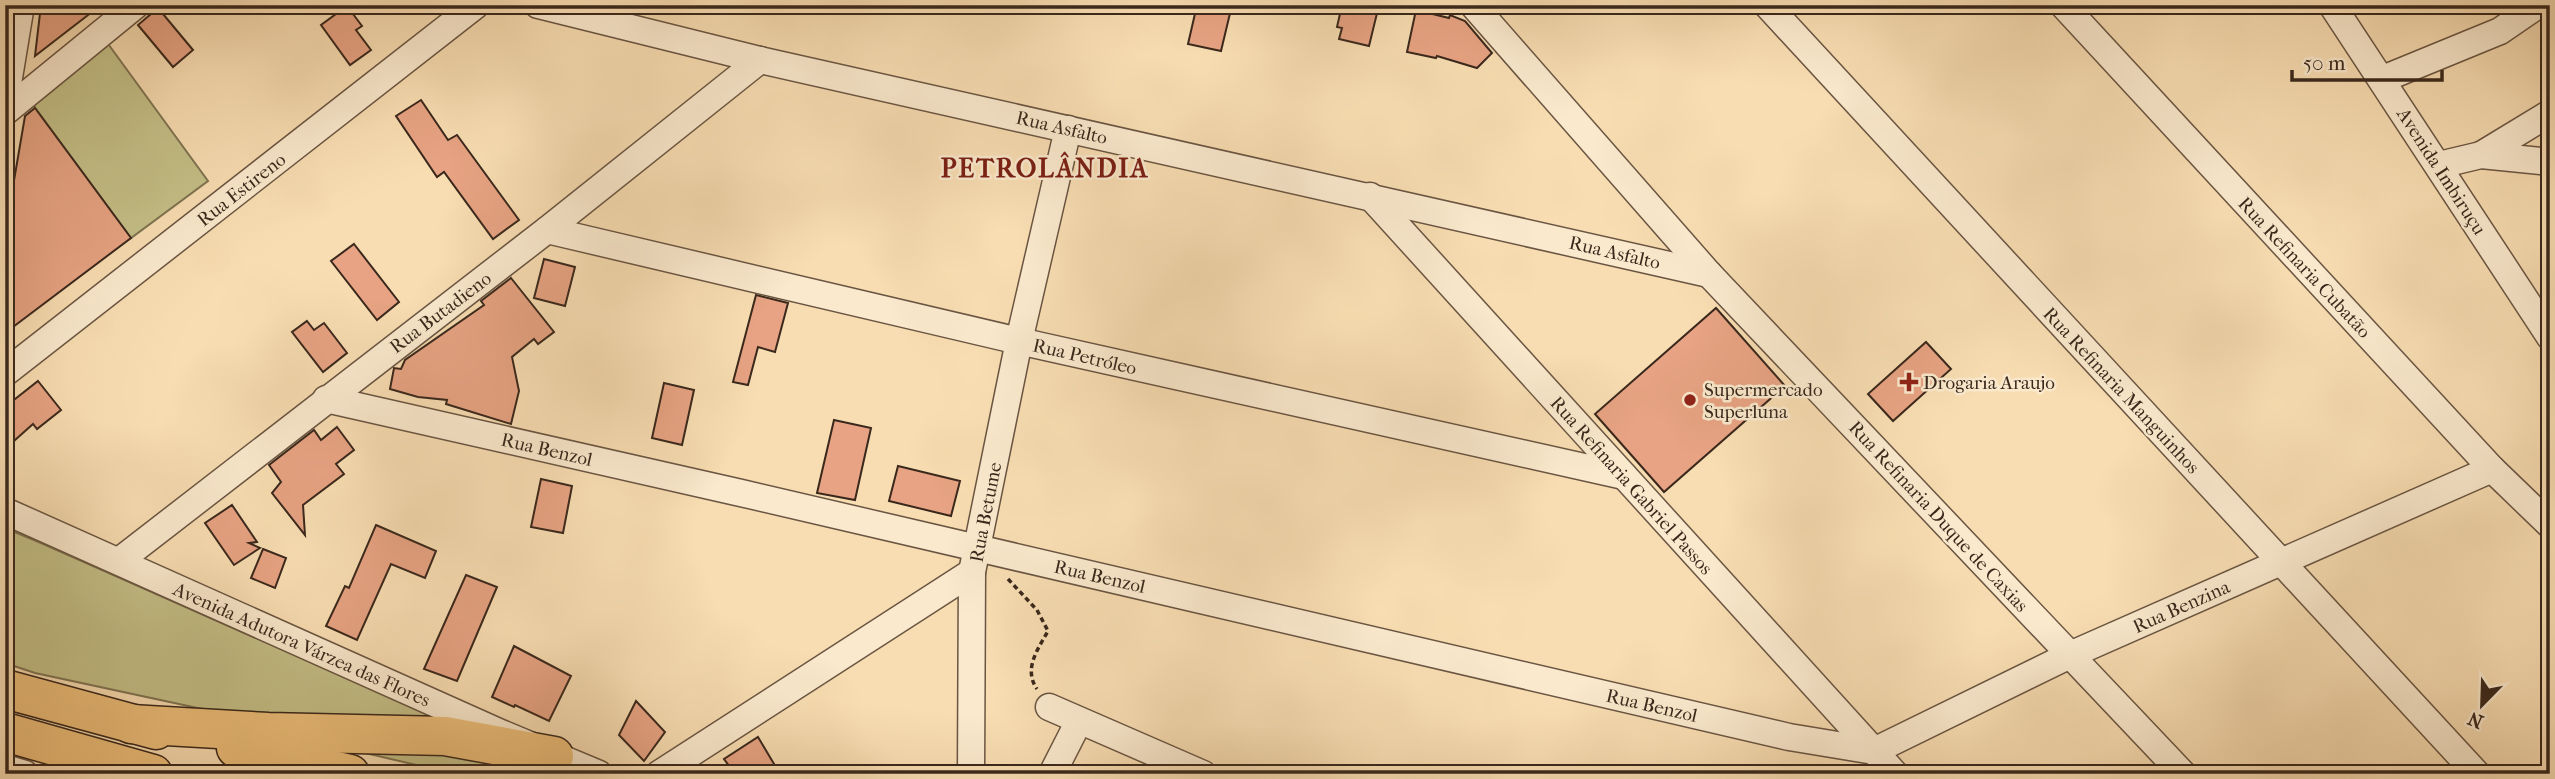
<svg xmlns="http://www.w3.org/2000/svg" width="2555" height="779" font-family="'IM FELL French Canon',serif">
  <style>
    .green { fill: #c4bf87; stroke: #7f7452; stroke-width: 2 }
    .building { fill: #e7a383; stroke: #3a281c; stroke-width: 2 }
    .lines { fill: none; stroke-linecap: round; stroke-linejoin: round }
    .minor-casing { stroke: #6a5542; stroke-width: 29 }
    .highway-casing { stroke: #3a281c; stroke-width: 41 }
    .path { stroke: #3a281c; stroke-width: 3.5; stroke-dasharray: 5 3.5; stroke-linecap: butt }
    .minor { stroke: #fae9cd; stroke-width: 26 }
    .highway { stroke: #ecbe79; stroke-width: 38 }
    .poi-dot { fill: #8f2418; stroke: #fae9cd; stroke-width: 2.5 }
    .labels { text-anchor: middle; stroke-width: 5; stroke-linejoin: round; paint-order: stroke }
    .street-label { font-size: 19px; fill: #3a281c; stroke: #fae9cd }
    .poi-label { font-size: 19px; fill: #3a281c; stroke: #fae9cd; text-anchor: start }
    .district-label { font-size: 26px; font-weight: bold; letter-spacing: 2px; fill: #7a1f14; stroke: #fae9cd }
  </style>
  <rect width="100%" height="100%" fill="#f8ddb2"/>
  <filter id="stains"><feTurbulence type="fractalNoise" baseFrequency=".00286" numOctaves="4"/><feColorMatrix values="0 0 0 0 .2 0 0 0 0 .09 0 0 0 0 .02 0 0 0 .5 -.17"/></filter>
  <radialGradient id="worn" r=".72"><stop offset=".6" stop-color="#630" stop-opacity="0"/><stop offset="1" stop-color="#630" stop-opacity=".3"/></radialGradient>
  <!-- green -->
  <g class="green">
    <path d="M106,41L208,181L131,238L28,98Z"/>
    <path d="M5,528L41,543L455,726L230,715L35,673L5,663Z"/>
    <path d="M318,742L495,754L562,774H455Z"/>
  </g>
  <!-- building -->
  <g class="building">
    <path d="M41,5H101L35,56Z"/>
    <path d="M1197,5H1232L1221,51L1188,44Z"/>
    <path d="M1342,5H1379L1369,46L1339,39L1342,28L1337,27Z"/>
    <path d="M347,6L362,26L356,30L371,50L350,65L321,25Z"/>
    <path d="M158,8L193,50L173,67L138,25Z"/>
    <path d="M1416,10L1449,18L1450,15L1465,21L1492,53L1477,68L1437,56L1436,58L1407,52Z"/>
    <path d="M421,100L448,140L457,135L519,220L493,239L444,172L437,177L396,116Z"/>
    <path d="M35,108L131,238L5,333V233L25,116Z"/>
    <path d="M354,244L399,302L377,320L331,261Z"/>
    <path d="M544,259L575,267L565,306L534,298Z"/>
    <path d="M511,278L554,332L538,344L534,339L512,357L519,391L511,424L446,404L447,400L418,397L390,389L394,368L401,369L405,360L484,305L481,301Z"/>
    <path d="M756,295L788,303L775,352L758,347L748,385L733,382Z"/>
    <path d="M1716,308L1785,386L1664,492L1595,414Z"/>
    <path d="M307,321L314,330L324,323L347,353L323,372L292,332Z"/>
    <path d="M1926,342L1951,369L1893,421L1868,394Z"/>
    <path d="M38,381L61,410L37,429L33,424L5,449V407Z"/>
    <path d="M664,383L694,390L682,445L652,438Z"/>
    <path d="M834,420L871,428L855,500L817,493Z"/>
    <path d="M337,427L354,450L336,464L344,474L303,505L305,535L272,493L281,482L269,465L314,430L321,440Z"/>
    <path d="M898,466L960,481L951,516L889,501Z"/>
    <path d="M541,479L572,486L563,533L531,527Z"/>
    <path d="M232,505L257,542L249,543L260,548L234,565L205,523Z"/>
    <path d="M376,525L436,551L425,578L391,564L357,640L326,626L345,586L349,588Z"/>
    <path d="M263,549L286,558L275,588L251,578Z"/>
    <path d="M466,575L497,587L457,681L424,669Z"/>
    <path d="M514,646L571,676L549,721L515,705L514,707L492,697Z"/>
    <path d="M636,701L665,732L644,761L619,735Z"/>
    <path d="M758,737L780,774H735L724,759Z"/>
  </g>
  <g class="lines">
    <!-- minor casing -->
    <g class="minor-casing">
      <g id="minor">
        <path d="M538,5L760,60L1709,274"/>
        <path d="M1473,5L1709,274L2183,774"/>
        <path d="M1767,5L2477,774"/>
        <path d="M2063,5L2492,469L2550,525"/>
        <path d="M2332,5L2550,337"/>
        <path d="M2383,79L2500,31L2538,5"/>
        <path d="M5,102L21,5"/>
        <path d="M5,112L136,5"/>
        <path d="M2481,155L2550,113"/>
        <path d="M2439,165L2481,155L2550,162"/>
        <path d="M1370,196L1895,774"/>
        <path d="M547,230L1019,341L1624,476"/>
        <path d="M5,373L476,5"/>
        <path d="M326,399L741,493L1789,737L1874,751"/>
        <path d="M5,511L501,733L599,774"/>
        <path d="M119,561L547,230L760,60"/>
        <path d="M1049,707L1203,774"/>
        <path d="M1874,751L2070,655L2492,469"/>
        <path d="M5,768L25,774"/>
        <path d="M659,774L972,572"/>
        <path d="M971,774L972,572L1019,341L1068,129"/>
        <path d="M1052,774L1079,721"/>
      </g>
    </g>
    <!-- highway casing -->
    <g class="highway-casing">
      <g id="highway">
        <path d="M5,689L156,730"/>
        <path d="M131,724L268,732L445,736L554,756"/>
        <path d="M5,732L153,774"/>
        <path d="M236,748L350,774"/>
      </g>
    </g>
    <!-- path -->
    <path class="path" d="M1008,579L1037,610L1048,631C1038,649 1023,669 1037,689"/>
    <!-- minor -->
    <use href="#minor" class="minor"/>
    <!-- highway -->
    <use href="#highway" class="highway"/>
  </g>
  <!-- markers -->
  <g class="poi-dot">
    <path d="M1905.5 371.5h7v7h7v7h-7v7h-7v-7h-7v-7h7z"/>
    <circle cx="1690" cy="400" r="7"/>
  </g>
  <g class="labels">
    <!-- street labels -->
    <g class="street-label">
      <text transform="translate(1062 127) rotate(13)" y="7">Rua Asfalto</text>
      <text transform="translate(2442 171) rotate(57)" y="7">Avenida Imbiruçu</text>
      <text transform="translate(241 189) rotate(-38)" y="7">Rua Estireno</text>
      <text transform="translate(1615 252) rotate(13)" y="7">Rua Asfalto</text>
      <text transform="translate(2305 267) rotate(47)" y="7">Rua Refinaria Cubatão</text>
      <text transform="translate(440 312) rotate(-37)" y="7">Rua Butadieno</text>
      <text transform="translate(1085 356) rotate(13)" y="7">Rua Petróleo</text>
      <text transform="translate(2122 390) rotate(47)" y="7">Rua Refinaria Manguinhos</text>
      <text transform="translate(547 449) rotate(13)" y="7">Rua Benzol</text>
      <text transform="translate(1632 485) rotate(48)" y="7">Rua Refinaria Gabriel Passos</text>
      <text transform="translate(985 512) rotate(-79)" y="7">Rua Betume</text>
      <text transform="translate(1939 516) rotate(47)" y="7">Rua Refinaria Duque de Caxias</text>
      <text transform="translate(1100 576) rotate(13)" y="7">Rua Benzol</text>
      <text transform="translate(2181 606) rotate(-24)" y="7">Rua Benzina</text>
      <text transform="translate(302 644) rotate(24)" y="7">Avenida Adutora Várzea das Flores</text>
      <text transform="translate(1652 705) rotate(13)" y="7">Rua Benzol</text>
    </g>
    <!-- poi labels -->
    <g class="poi-label">
      <text x="1923" y="389">Drogaria Araujo</text>
      <text x="1704" y="396">Supermercado<tspan x="1704" dy="22">Superluna</tspan></text>
    </g>
    <!-- district labels -->
    <g class="district-label">
      <text x="1045" y="177">PETROLÂNDIA</text>
    </g>
  </g>
  <!-- margin -->
  <rect width="2555" height="779" fill="none" stroke="#f8ddb2" stroke-width="28"/>
  <rect x="7" y="7" width="2541" height="765" fill="none" stroke="#3a281c" stroke-width="3.5"/>
  <rect x="14" y="14" width="2527" height="751" fill="none" stroke="#3a281c" stroke-width="2"/>
  <!-- north arrow -->
  <g transform="translate(2482 705) rotate(203)" stroke="#fae9cd" stroke-width="5" paint-order="stroke">
  <path d="M0-5L12 26L0 18L-12 26Z" fill="#3a281c"/>
  <text y="-10" font-size="19" font-weight="bold" text-anchor="middle" fill="#3a281c">N</text>
  </g>
  <!-- scale -->
  <path d="M2292 70v10h150v-10" fill="none" stroke="#3a281c" stroke-width="3.5"/>
  <text x="2303" y="70" font-size="21" fill="#3a281c" stroke="#fae9cd" stroke-width="5" paint-order="stroke">50 m</text>
  <rect width="100%" height="100%" filter="url(#stains)"/>
  <rect width="100%" height="100%" fill="url(#worn)"/>
</svg>
